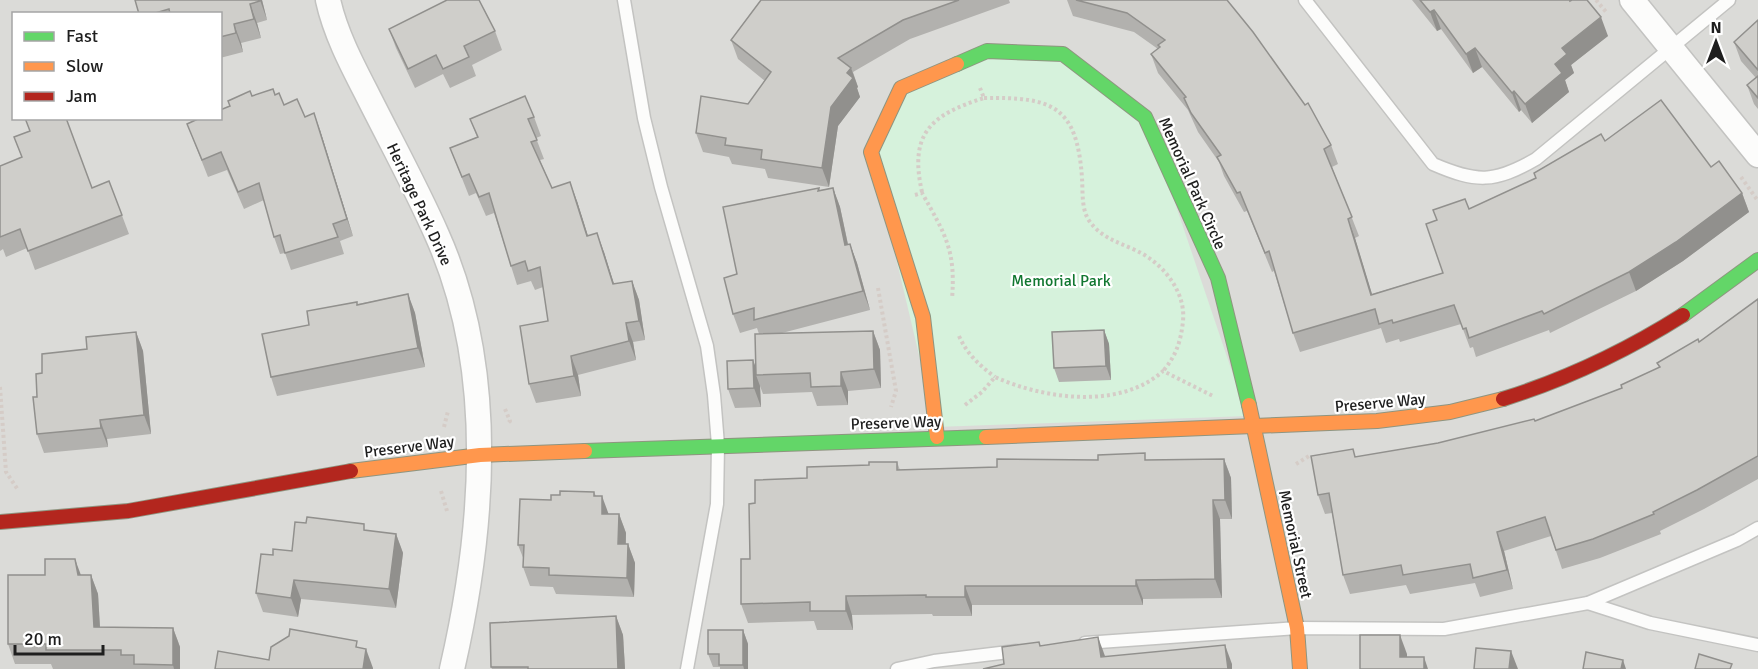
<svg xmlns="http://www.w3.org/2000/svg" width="1758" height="669" font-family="Signika,sans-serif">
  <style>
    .residential { fill: #dbdbd8; fill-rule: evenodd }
    .park { fill: #d6f2dc }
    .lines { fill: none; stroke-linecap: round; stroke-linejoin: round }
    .lane-casing { stroke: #c3c3c1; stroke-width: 15 }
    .street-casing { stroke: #c3c3c1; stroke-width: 27 }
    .fast-casing { stroke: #8f9580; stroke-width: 16 }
    .slow-casing { stroke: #8f9580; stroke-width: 16 }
    .jam-casing { stroke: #8f9580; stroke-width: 16 }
    .path { stroke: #d5ccc7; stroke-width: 4; stroke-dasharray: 3 3; stroke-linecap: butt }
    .lane { stroke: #fcfcfb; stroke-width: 12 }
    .street { stroke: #fcfcfb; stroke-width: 24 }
    .fast { stroke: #63d668; stroke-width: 14 }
    .slow { stroke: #ff974d; stroke-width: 14 }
    .jam { stroke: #b3261e; stroke-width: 14 }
    .wall { fill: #b2b1ae }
    .shaded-wall { fill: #91908d }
    .building { fill: #cfceca; stroke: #91908d; stroke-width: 1.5 }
    .labels { text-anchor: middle; stroke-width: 4.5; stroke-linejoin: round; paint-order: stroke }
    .street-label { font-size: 16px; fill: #1e1e1e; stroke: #fff }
    .park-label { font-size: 16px; fill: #117730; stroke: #fff }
  </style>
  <rect width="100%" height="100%" fill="#ecece7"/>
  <!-- residential -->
  <path class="residential" d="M0,0H1758V669H0ZM14,14H220V118H14Z"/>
  <!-- park -->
  <path class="park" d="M987,51L1074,63L1150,129L1247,416L936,427L871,152L901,88Z"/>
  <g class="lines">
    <!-- lane casing -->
    <g class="lane-casing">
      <g id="lane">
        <path d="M624,0L644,118L661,187L707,346L714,395L718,445L717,504L687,669"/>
        <path d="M1305,0L1433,164C1477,183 1494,183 1536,159L1729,0"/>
        <path d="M1588,603L1650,623L1758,645"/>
        <path d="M1085,643L1297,628L1444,629L1588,603L1737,540L1758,528"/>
        <path d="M897,669L934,661L1017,651"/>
      </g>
    </g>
    <!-- street casing -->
    <g class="street-casing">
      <g id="street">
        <path d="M328,0C335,32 351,63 366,92C390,140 416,187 437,235C497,369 484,530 452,669"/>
        <path d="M1632,0L1758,155"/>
      </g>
    </g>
    <!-- fast casing -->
    <g class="fast-casing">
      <g id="fast">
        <path d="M957,64L987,51L1063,54L1145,117L1218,278L1249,405"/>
        <path d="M1683,315L1758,260"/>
        <path d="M585,451L986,437"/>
      </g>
    </g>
    <!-- slow casing -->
    <g class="slow-casing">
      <g id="slow">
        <path d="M1249,405L1297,628L1300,669"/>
        <path d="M937,437L923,317L871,152L901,88L957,64"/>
        <path d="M986,437L1377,421L1450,412L1503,399"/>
        <path d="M351,471L480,455L585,451"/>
      </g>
    </g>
    <!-- jam casing -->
    <g class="jam-casing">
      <g id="jam">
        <path d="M1503,399C1567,379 1626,351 1683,315"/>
        <path d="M0,522L128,511L351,471"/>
      </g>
    </g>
    <!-- path -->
    <g class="path">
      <path d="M1596,0L1607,13"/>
      <path d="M984,98C1052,97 1077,105 1082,178C1083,192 1081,210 1090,222C1102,238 1118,242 1135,250C1162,262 1186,291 1183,321C1181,341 1176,356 1163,371"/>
      <path d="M1741,177L1758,201"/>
      <path d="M922,192C909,134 930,115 984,98L980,88"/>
      <path d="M915,195L922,193C945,234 956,250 952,299"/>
      <path d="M878,288L896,391L891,407"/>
      <path d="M959,336C967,354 979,365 995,377"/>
      <path d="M0,387L6,472L18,490"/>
      <path d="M965,405L982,392L995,377C1044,399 1120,410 1163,371L1213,396"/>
      <path d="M505,409L510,421L508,423"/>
      <path d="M444,427L448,411"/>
      <path d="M1296,464L1309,456"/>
      <path d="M441,491L447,511"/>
    </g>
    <!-- lane -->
    <use href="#lane" class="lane"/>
    <!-- street -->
    <use href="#street" class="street"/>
    <!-- fast -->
    <use href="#fast" class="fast"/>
    <!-- slow -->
    <use href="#slow" class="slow"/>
    <!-- jam -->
    <use href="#jam" class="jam"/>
  </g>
  <!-- wall -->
  <g class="wall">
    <path d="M135,0H262L267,20L257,23L261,38L241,43L243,52L220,58V14H139Z"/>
    <path d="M761,0H1009L1010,3L910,39L853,72L858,87L857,88L860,97L838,126L829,187L768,178L765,169L732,164L729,157L703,152L696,133L748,104L765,81L738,59L731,40Z"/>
    <path d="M1067,0H1227L1331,145L1338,164L1332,167L1359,236L1355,238L1372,294L1443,273L1469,209L1536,178L1534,173L1605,141L1711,167L1742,193L1749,212L1683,261L1636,291L1550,333L1549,330L1476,357L1473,347L1470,348L1461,324L1400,342L1399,339L1386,343L1381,328L1300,352L1293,333L1274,271L1272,272L1247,211L1244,212L1224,176L1219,162L1198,132L1188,110L1158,73L1151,54L1158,49L1134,32L1073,16Z"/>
    <path d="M1412,0H1570L1608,36L1571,65L1574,73L1565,80L1569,92L1532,123L1521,110L1519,112L1482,67L1473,73L1441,29L1437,31Z"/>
    <path d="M1758,20V109L1754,104L1747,85L1756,78L1741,61L1734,42Z"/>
    <path d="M389,29L495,31L502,50L472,65L476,76L450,88L443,74L415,88L396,48Z"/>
    <path d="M275,95L284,105L305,117L320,130L353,236L340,241L344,254L291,270L285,253L280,254L274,237L264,200L244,209L227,170L208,177L187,124L220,118L252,96Z"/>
    <path d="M534,117L541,136L536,138L544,159L540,160L552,188L577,201L588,236L604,252L614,284L632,281L639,300L645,340L633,342L636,360L578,375L581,396L536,403L529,384L548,321L543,287L535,290L531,281L517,285L511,266L494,213L486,216L476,193L469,196L450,148L477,137L470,119Z"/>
    <path d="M14,137L92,188L109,181L129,234L35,270L27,248L6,257L3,249L0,251V166L22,158Z"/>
    <path d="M819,188L820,190L833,188L840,207L848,244H850L857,263L870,310L782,333L873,331L880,350L881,388L848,391V405L817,406L812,392L763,394L760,386L761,407L735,408L728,389L756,367L759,334L757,328L740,333L733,314L737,274Z"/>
    <path d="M408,294L415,313L425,367L277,396L271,377L309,325L358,304Z"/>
    <path d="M1758,299V479L1704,509L1660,531L1661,534L1600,558L1562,569L1551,536L1504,551L1513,589L1480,597L1475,583L1410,594L1406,585L1350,594L1343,575L1332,513L1325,514L1318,495L1438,443L1535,421L1622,388L1659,367L1657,363L1699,342Z"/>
    <path d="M1104,330L1109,344L1111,380L1059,382L1054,368Z"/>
    <path d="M136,332L143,351L151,434L107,439L108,447L44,453L37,434V397L42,373L87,349Z"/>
    <path d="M1224,459L1231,478L1232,519H1220L1222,598L1143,599V605H972V616H933L932,614L852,615L853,630H817L814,621L748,623L741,604L750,559L755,503L807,478L869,465L897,462L900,470L997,467L1147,460Z"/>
    <path d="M594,492L596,496L608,514H619L626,533V544H628L635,563L634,597L556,594L553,587L530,586L523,567L524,560L518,545L551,500L560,495Z"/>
    <path d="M367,531L396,534L403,553L396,608L301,599L298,617L263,612L256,593L292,551Z"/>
    <path d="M81,575H91L98,594L100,627L173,628L180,647V669H53L51,664H15L8,644Z"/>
    <path d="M616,616L623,635L625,669H492L491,667Z"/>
    <path d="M743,630L748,644V669H720V667H713L708,654Z"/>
  </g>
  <!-- shaded-wall -->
  <g class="shaded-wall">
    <path d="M260,0H262L267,20Z"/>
    <path d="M250,4L257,23L261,38L254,19Z"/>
    <path d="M1434,10L1441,29L1437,31L1430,12Z"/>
    <path d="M1601,17L1608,36L1571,65L1574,73L1565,80L1569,92L1532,123L1525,104L1562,48Z"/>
    <path d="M234,24L241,43L243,52L236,33Z"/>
    <path d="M1475,48L1482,67L1473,73L1466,54Z"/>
    <path d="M851,68L858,87L857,88L860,97L838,126L829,187L822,168L831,107L847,73Z"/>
    <path d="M1514,91L1521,110L1519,112L1512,93Z"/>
    <path d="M314,113L320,130L353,236L347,219Z"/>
    <path d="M570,182L577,201L594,255L587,236Z"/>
    <path d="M833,188L840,207L852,264L845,245Z"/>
    <path d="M1742,193L1749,212L1683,261L1636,291L1629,272Z"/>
    <path d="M1348,219L1355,238L1378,314L1371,295Z"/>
    <path d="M597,233L604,252L620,303L613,284Z"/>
    <path d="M850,244L857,263L870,310L863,291Z"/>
    <path d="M632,281L639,300L645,340L639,321Z"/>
    <path d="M408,294L415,313L425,367L418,348Z"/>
    <path d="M626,323L633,342L636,360L629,341Z"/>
    <path d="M1104,330L1109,344L1111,380L1106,366Z"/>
    <path d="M873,331L880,350L881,388L874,369Z"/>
    <path d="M136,332L143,351L151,434L144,415Z"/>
    <path d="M571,356L578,375L581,396L574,376Z"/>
    <path d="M753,360L759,375H756L760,386L761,407L754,388Z"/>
    <path d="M841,372L848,391V405L841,386Z"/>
    <path d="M100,420L107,439L108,447L101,428Z"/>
    <path d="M1224,459L1231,478L1232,519L1225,500Z"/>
    <path d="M602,496L609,515L602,514Z"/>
    <path d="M1213,500L1220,519L1222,598L1215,579Z"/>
    <path d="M619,514L626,533L625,563L618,544Z"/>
    <path d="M1497,532L1504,551L1513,589L1507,570Z"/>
    <path d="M396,534L403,553L396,608L389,589Z"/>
    <path d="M628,544L635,563L634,597L627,578Z"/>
    <path d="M75,559L82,578L78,575Z"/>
    <path d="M91,575L98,594L101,646L94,627Z"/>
    <path d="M294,580L301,599L298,617L291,598Z"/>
    <path d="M1136,580L1143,599V605L1136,586Z"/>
    <path d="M965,586L972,605V616L965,597Z"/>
    <path d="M846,596L852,615L853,630L846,611Z"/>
    <path d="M616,616L623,635L625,669H618Z"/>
    <path d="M173,628L180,647V669H174L173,665Z"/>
    <path d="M743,630L748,644V669H744L743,665Z"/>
    <path d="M1400,635L1407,654V669L1400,657Z"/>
    <path d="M1098,637L1105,656L1101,657Z"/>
    <path d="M1225,645L1232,664V669H1228Z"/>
    <path d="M366,649L373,668V669H363Z"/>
    <path d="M1511,651L1518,669H1509Z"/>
    <path d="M1424,657L1428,669H1424Z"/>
    <path d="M1623,660L1626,669H1621Z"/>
  </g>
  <!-- building -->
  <g class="building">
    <path d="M135,0H260V1L250,4L254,19L234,24L236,33L220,37V14H170L169,9L152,14H139Z"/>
    <path d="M447,0H479L495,31L464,46L469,57L443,69L436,55L408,69L389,29Z"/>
    <path d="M761,0H959L903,20L838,58L851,68L847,73L853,78L831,107L822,168L761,159L762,150L725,145L726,138L696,133L701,96L748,104L771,72L731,40Z"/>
    <path d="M1076,0H1227L1253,32L1305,105L1308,103L1331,145L1324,149L1352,217L1348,219L1371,295L1443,273L1426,224L1437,220L1433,210L1465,199L1469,209L1536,178L1534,173L1601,134L1605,141L1661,100L1711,167L1719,161L1742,193L1676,242L1629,272L1544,314L1542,311L1469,338L1466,328L1463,329L1454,305L1393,323L1392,320L1379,324L1375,309L1293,333L1269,251L1265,253L1240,192L1237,193L1217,157L1221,155L1191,113L1184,98L1186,97L1151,54L1160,47L1158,45L1165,40L1127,13Z"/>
    <path d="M1420,0H1570V1L1572,0H1587L1601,17L1562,48L1567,54L1555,64L1562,73L1525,104L1514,91L1512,93L1475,48L1466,54L1434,10L1430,12Z"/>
    <path d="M1758,20V70L1734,42Z"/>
    <path d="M1758,76V98L1747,85Z"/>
    <path d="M273,89L275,95L279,93L284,105L297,99L305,117L314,113L347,219L333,224L338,237L285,253L280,235L274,237L259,183L238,192L221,152L202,160L187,124L200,118H220V110L230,106L228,101L250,91L252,96Z"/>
    <path d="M525,96L534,117L528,119L537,140L531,142L552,188L570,182L587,236L597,233L613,284L632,281L639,321L626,323L629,341L571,356L574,376L529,384L520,326L548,321L540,267L528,271L525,261L511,266L489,193L479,197L469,174L462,177L450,148L478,137L470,119Z"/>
    <path d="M25,118H66L92,188L109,181L122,215L28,251L20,229L0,237V166L22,157L14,137L30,131Z"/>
    <path d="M819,188L818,191L833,188L845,245L850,244L863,291L754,320V308L733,314L724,278L737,274L723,207Z"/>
    <path d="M408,294L418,348L271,377L262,334L309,325L307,311L357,302V305Z"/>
    <path d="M1758,299V456L1697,490L1653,512L1654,514L1593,539L1556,550L1545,517L1497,532L1507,570L1473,578L1470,564L1403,575L1401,565L1343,575L1329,493L1318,495L1311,456L1353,449L1355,457L1438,443L1534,419L1535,421L1622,388L1621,385L1660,367L1657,363L1698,339L1699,342Z"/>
    <path d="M1104,330L1106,366L1054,368L1052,332Z"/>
    <path d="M873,331L874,369L841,372V386L811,387L810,373L756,375L755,334Z"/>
    <path d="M136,332L144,415L100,420L101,428L37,434L33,397H37L36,374L42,373V354L87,349L86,337Z"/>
    <path d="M753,360L754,388L728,389L727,361Z"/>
    <path d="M1145,453V460L1224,459L1225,500H1213L1215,579L1136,580V586H965V597H926V595L846,596V611H810V602L741,604V559H750L749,504L755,503V480L807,478V467L869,465V462H897V470L997,467V459L1098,460V455Z"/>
    <path d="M560,491L594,492V496H602V514H619L618,544H628L627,578L549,575V568L523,567L524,545H518L520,499L551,500V495H560Z"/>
    <path d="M307,517L364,524V530L396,534L389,589L294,580L291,598L256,593L261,554L273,555V549L292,551L295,522L306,523Z"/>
    <path d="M45,559H75L78,575H91L94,627L173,628V665L134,664V655H121V650H46V644H8V575H45Z"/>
    <path d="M616,616L618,669H528V667H491L490,623Z"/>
    <path d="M290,629L357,641L356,647L366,649L363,669H215L218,651L269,660L271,647L289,636Z"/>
    <path d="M708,630H743V665H719V654H708Z"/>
    <path d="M1360,635H1400V657H1424V669H1360Z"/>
    <path d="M1098,637L1101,657L1225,645L1228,669H983L1004,664L1002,647L1039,642L1040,646Z"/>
    <path d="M1476,648L1511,651L1509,669H1474Z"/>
    <path d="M1586,652L1623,660L1621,669H1583Z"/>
    <path d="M1699,654L1732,664L1730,669H1695Z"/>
  </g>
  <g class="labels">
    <!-- street labels -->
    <g class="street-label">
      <text transform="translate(1193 183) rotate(66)" y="6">Memorial Park Circle</text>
      <text transform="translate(420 204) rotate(65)" y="6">Heritage Park Drive</text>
      <text transform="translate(1380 402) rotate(-5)" y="6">Preserve Way</text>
      <text transform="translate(896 422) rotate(-2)" y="6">Preserve Way</text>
      <text transform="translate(409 446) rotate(-7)" y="6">Preserve Way</text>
      <text transform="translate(1296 544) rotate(78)" y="6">Memorial Street</text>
    </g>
    <!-- park labels -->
    <g class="park-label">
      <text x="1061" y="286">Memorial Park</text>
    </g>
  </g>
  <!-- legend -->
  <rect x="12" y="12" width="210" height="108" fill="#ffffff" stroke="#a5a5a5" stroke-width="1.5"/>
  <rect x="24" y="32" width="30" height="9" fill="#63d668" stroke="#a5a5a5" stroke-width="1.5"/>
  <text x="66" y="42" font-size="18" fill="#1e1e1e">Fast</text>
  <rect x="24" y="62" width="30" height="9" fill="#ff974d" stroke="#a5a5a5" stroke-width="1.5"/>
  <text x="66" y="72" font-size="18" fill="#1e1e1e">Slow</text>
  <rect x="24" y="92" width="30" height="9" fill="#b3261e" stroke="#a5a5a5" stroke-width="1.5"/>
  <text x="66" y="102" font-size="18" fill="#1e1e1e">Jam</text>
  <!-- north arrow -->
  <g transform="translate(1716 42)" stroke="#ffffff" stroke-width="4.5" paint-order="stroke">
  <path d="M0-4.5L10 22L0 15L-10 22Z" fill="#1e1e1e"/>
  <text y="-9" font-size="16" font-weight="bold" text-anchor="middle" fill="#1e1e1e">N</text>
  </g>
  <!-- scale -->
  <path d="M15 645v9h88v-9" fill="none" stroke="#1e1e1e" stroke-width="3"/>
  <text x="24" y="645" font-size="18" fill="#1e1e1e" stroke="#ffffff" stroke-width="4.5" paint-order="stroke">20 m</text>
</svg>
